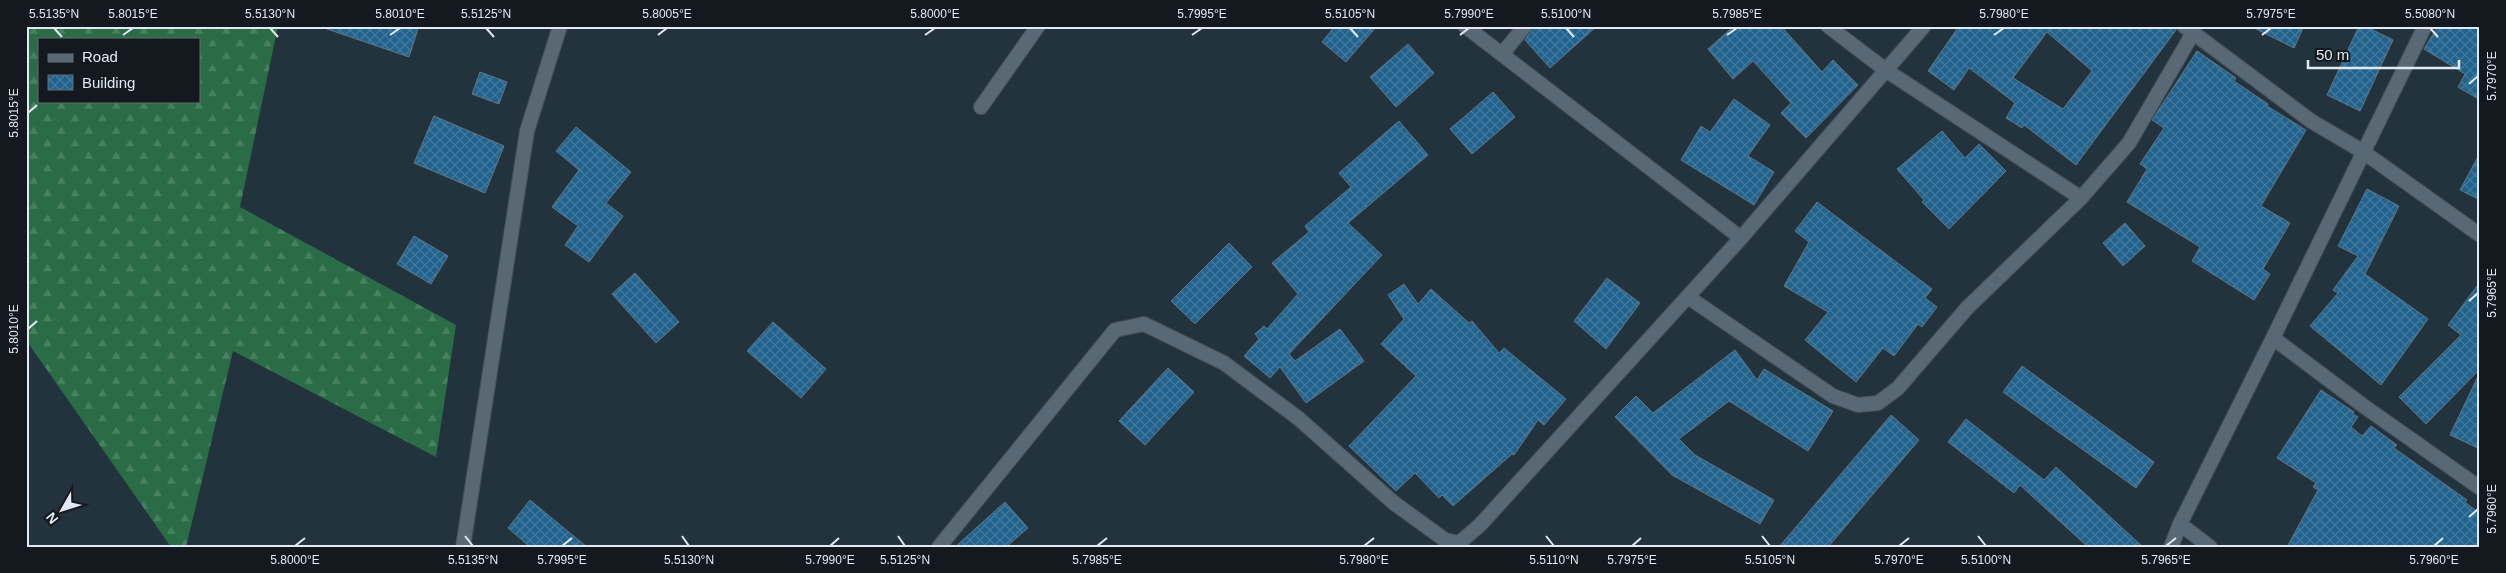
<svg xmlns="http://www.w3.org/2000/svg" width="2506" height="573" font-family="Helvetica,sans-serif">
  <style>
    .forest { fill: url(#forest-firs); fill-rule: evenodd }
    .building { fill: url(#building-cross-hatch); stroke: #637481; fill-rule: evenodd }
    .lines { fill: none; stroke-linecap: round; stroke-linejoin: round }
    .minor-casing { stroke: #43505a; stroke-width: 16 }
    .minor { stroke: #586875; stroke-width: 14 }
    .ticks { fill: none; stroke: #e1eaf2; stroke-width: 2 }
    .neatline { fill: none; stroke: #e1eaf2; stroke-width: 2 }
    .ticks-label { font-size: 12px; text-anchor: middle; fill: #e1eaf2 }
  </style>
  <defs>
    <pattern id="forest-firs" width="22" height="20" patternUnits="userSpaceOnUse" patternTransform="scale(1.25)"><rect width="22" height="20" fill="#296c45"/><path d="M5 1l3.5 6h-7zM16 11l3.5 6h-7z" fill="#488160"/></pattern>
    <pattern id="building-cross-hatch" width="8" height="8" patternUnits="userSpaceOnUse" patternTransform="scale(1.25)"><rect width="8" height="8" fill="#21638d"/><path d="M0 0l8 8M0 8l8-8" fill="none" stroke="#417a9e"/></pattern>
  </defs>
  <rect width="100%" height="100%" fill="#23333e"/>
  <!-- forest -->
  <path class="forest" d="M26,26H278L240,207L456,325L436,457L233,351L186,547H171L26,340ZM39,39H199V101H39Z"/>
  <!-- building -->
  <g class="building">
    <path d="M328,26H419L409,57L327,29Z"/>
    <path d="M1335,26H1377L1346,62L1322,42Z"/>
    <path d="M1534,26H1597L1550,68L1525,40Z"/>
    <path d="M1734,26H1781L1822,72L1833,60L1858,85L1806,138L1781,113L1791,103L1753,61L1733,79L1708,49Z"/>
    <path d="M1959,26H2175L2176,30L2076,165L2024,125L2022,128L2006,118L2015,103L1969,68L1954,90L1928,71ZM2047,32L2092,71L2063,109L2013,78Z"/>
    <path d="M2250,26H2304L2294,48Z"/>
    <path d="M2359,26H2365L2393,40L2360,111L2327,95Z"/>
    <path d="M2438,26H2480V100L2458,87L2465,74L2424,49Z"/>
    <path d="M1408,44L1434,73L1396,107L1370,77Z"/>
    <path d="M2197,51L2236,78L2234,81L2268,104L2267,106L2306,130L2261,206L2290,223L2263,269L2270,274L2254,300L2192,261L2200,247L2127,202L2147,169L2140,164L2164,128L2152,120Z"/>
    <path d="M480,72L507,82L499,104L472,94Z"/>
    <path d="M1493,92L1515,117L1472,154L1450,129Z"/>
    <path d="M1734,99L1770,125L1748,156L1774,172L1754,205L1681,160L1701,126L1710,132Z"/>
    <path d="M434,116L504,146L485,193L414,163Z"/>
    <path d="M1399,121L1428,155L1348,223L1382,255L1289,354L1295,361L1340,329L1364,361L1306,403L1280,367L1270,378L1244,356L1259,339L1255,334L1264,326L1267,329L1298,294L1272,263L1309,232L1305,226L1351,187L1339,173Z"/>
    <path d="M576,127L631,172L606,203L623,216L589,262L565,245L578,226L552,207L579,170L556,151Z"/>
    <path d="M1942,131L1965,158L1979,144L2006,171L1949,229L1922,202L1924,200L1897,169Z"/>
    <path d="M2480,153V200L2460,190Z"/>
    <path d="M2367,189L2399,206L2365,274L2428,319L2381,385L2310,326L2338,293L2333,290L2358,256L2338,246Z"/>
    <path d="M1817,202L1932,289L1925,298L1937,307L1922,327L1918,324L1894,356L1883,348L1856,382L1805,340L1828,312L1784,286L1809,242L1795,231Z"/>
    <path d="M2125,223L2145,246L2123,266L2103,243Z"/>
    <path d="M414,236L448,256L431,284L397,264Z"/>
    <path d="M1229,243L1252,267L1195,324L1171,301Z"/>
    <path d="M635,273L679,322L656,343L612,294Z"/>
    <path d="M1607,278L1640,303L1606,349L1574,321Z"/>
    <path d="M2480,282V369L2426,424L2399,397L2461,335L2448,325Z"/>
    <path d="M1404,284L1418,304L1431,289L1469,323L1472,321L1499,353L1504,348L1566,399L1544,425L1538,420L1514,455L1512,454L1453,506L1442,495L1439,498L1415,473L1396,491L1349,446L1416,376L1381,344L1404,319L1388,295Z"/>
    <path d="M773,322L826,369L801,398L747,351Z"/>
    <path d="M1735,350L1757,380L1764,369L1833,411L1808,451L1729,401L1679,439L1695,455L1774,500L1760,524L1672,475L1615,417L1636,396L1653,413Z"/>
    <path d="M2022,366L2154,462L2136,488L2003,392Z"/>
    <path d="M1168,368L1194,392L1145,445L1119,421Z"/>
    <path d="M2480,372V449L2450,435Z"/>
    <path d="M2321,390L2354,412L2353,414L2358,417L2351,427L2362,436L2371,426L2397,445L2394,448L2467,500L2465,502L2480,514V547H2287L2318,490L2313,487L2316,483L2277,458Z"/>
    <path d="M1891,415L1919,440L1828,547H1779Z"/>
    <path d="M1966,419L2044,480L2056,467L2143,547H2088L2020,485L2014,493L1948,442Z"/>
    <path d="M530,500L587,547H530L508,528Z"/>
    <path d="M1005,502L1028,528L1006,547H955Z"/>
  </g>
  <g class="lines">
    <!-- minor casing -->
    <g class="minor-casing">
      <g id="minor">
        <path d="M1465,26L1741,238"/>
        <path d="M1828,26L1887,71L2081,198"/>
        <path d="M2184,26L2311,121L2362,151L2480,235"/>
        <path d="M1502,54L1525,26"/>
        <path d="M981,107L1038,26"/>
        <path d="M1688,297L1833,396L1858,405L1878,403L1898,388L1967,308L2081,198L2129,143L2193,33"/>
        <path d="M2273,338L2365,407L2480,488"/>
        <path d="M2180,524L2210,547"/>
        <path d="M463,547L527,131L560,26"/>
        <path d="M939,547L1115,330L1144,324L1224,363L1298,418L1394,503L1445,540L1459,543L1480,525L1741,238L1924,26"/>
        <path d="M2171,547L2180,524L2273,338L2425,26"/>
      </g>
    </g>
    <!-- minor -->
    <use href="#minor" class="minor"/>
  </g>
  <!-- ticks -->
  <path class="ticks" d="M54,28L62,37M270,28L278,37M486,28L494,37M1350,28L1358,37M1566,28L1574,37M2430,28L2438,37M123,35L133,28M390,35L400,28M658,35L667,28M925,35L935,28M1192,35L1202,28M1460,35L1469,28M1727,35L1737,28M1994,35L2004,28M2262,35L2271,28M2469,84L2478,76M28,113L37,105M2469,301L2478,293M28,329L37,321M2469,517L2478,509M465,536L473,546M682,536L689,546M898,536L905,546M1546,536L1554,546M1762,536L1770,546M1978,536L1986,546M295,546L305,538M562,546L572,538M830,546L839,538M1097,546L1107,538M1364,546L1374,538M1632,546L1641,538M1899,546L1909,538M2166,546L2176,538M2434,546L2443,538"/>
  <!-- border -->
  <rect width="2506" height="573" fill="none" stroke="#13191e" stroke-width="55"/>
  <!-- legend -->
  <rect x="38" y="38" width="162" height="65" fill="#13191e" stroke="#656d73"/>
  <rect x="48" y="54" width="25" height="8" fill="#586875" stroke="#656d73"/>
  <text x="82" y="62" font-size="15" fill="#e1eaf2">Road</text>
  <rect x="48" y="75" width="25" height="15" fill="url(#building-cross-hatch)" stroke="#656d73"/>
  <text x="82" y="88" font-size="15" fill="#e1eaf2">Building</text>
  <!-- north arrow -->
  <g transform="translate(62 510) rotate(231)" stroke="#13191e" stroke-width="4" paint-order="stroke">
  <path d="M0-4L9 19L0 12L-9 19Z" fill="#e1eaf2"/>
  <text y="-8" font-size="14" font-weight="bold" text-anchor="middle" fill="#e1eaf2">N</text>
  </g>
  <!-- scale -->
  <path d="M2308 60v8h151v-8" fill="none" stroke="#e1eaf2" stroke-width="2.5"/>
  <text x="2316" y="60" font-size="15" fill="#e1eaf2" stroke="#13191e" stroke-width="4" paint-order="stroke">50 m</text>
  <rect x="28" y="28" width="2450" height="518" class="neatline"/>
  <g class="ticks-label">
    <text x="54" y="18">5.5135°N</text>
    <text x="133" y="18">5.8015°E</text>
    <text x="270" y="18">5.5130°N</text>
    <text x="400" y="18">5.8010°E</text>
    <text x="486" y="18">5.5125°N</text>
    <text x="667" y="18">5.8005°E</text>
    <text x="935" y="18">5.8000°E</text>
    <text x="1202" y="18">5.7995°E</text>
    <text x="1350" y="18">5.5105°N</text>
    <text x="1469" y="18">5.7990°E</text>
    <text x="1566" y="18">5.5100°N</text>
    <text x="1737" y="18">5.7985°E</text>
    <text x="2004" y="18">5.7980°E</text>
    <text x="2271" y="18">5.7975°E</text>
    <text x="2430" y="18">5.5080°N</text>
    <text transform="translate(2492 76) rotate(-90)" y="4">5.7970°E</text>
    <text transform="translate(14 113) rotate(-90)" y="4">5.8015°E</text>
    <text transform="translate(2492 293) rotate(-90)" y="4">5.7965°E</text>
    <text transform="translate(14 329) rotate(-90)" y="4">5.8010°E</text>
    <text transform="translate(2492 509) rotate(-90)" y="4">5.7960°E</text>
    <text x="295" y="564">5.8000°E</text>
    <text x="473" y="564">5.5135°N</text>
    <text x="562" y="564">5.7995°E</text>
    <text x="689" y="564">5.5130°N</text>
    <text x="830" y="564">5.7990°E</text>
    <text x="905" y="564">5.5125°N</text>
    <text x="1097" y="564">5.7985°E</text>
    <text x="1364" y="564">5.7980°E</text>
    <text x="1554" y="564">5.5110°N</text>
    <text x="1632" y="564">5.7975°E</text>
    <text x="1770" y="564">5.5105°N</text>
    <text x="1899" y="564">5.7970°E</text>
    <text x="1986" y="564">5.5100°N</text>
    <text x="2166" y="564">5.7965°E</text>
    <text x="2434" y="564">5.7960°E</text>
  </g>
</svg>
